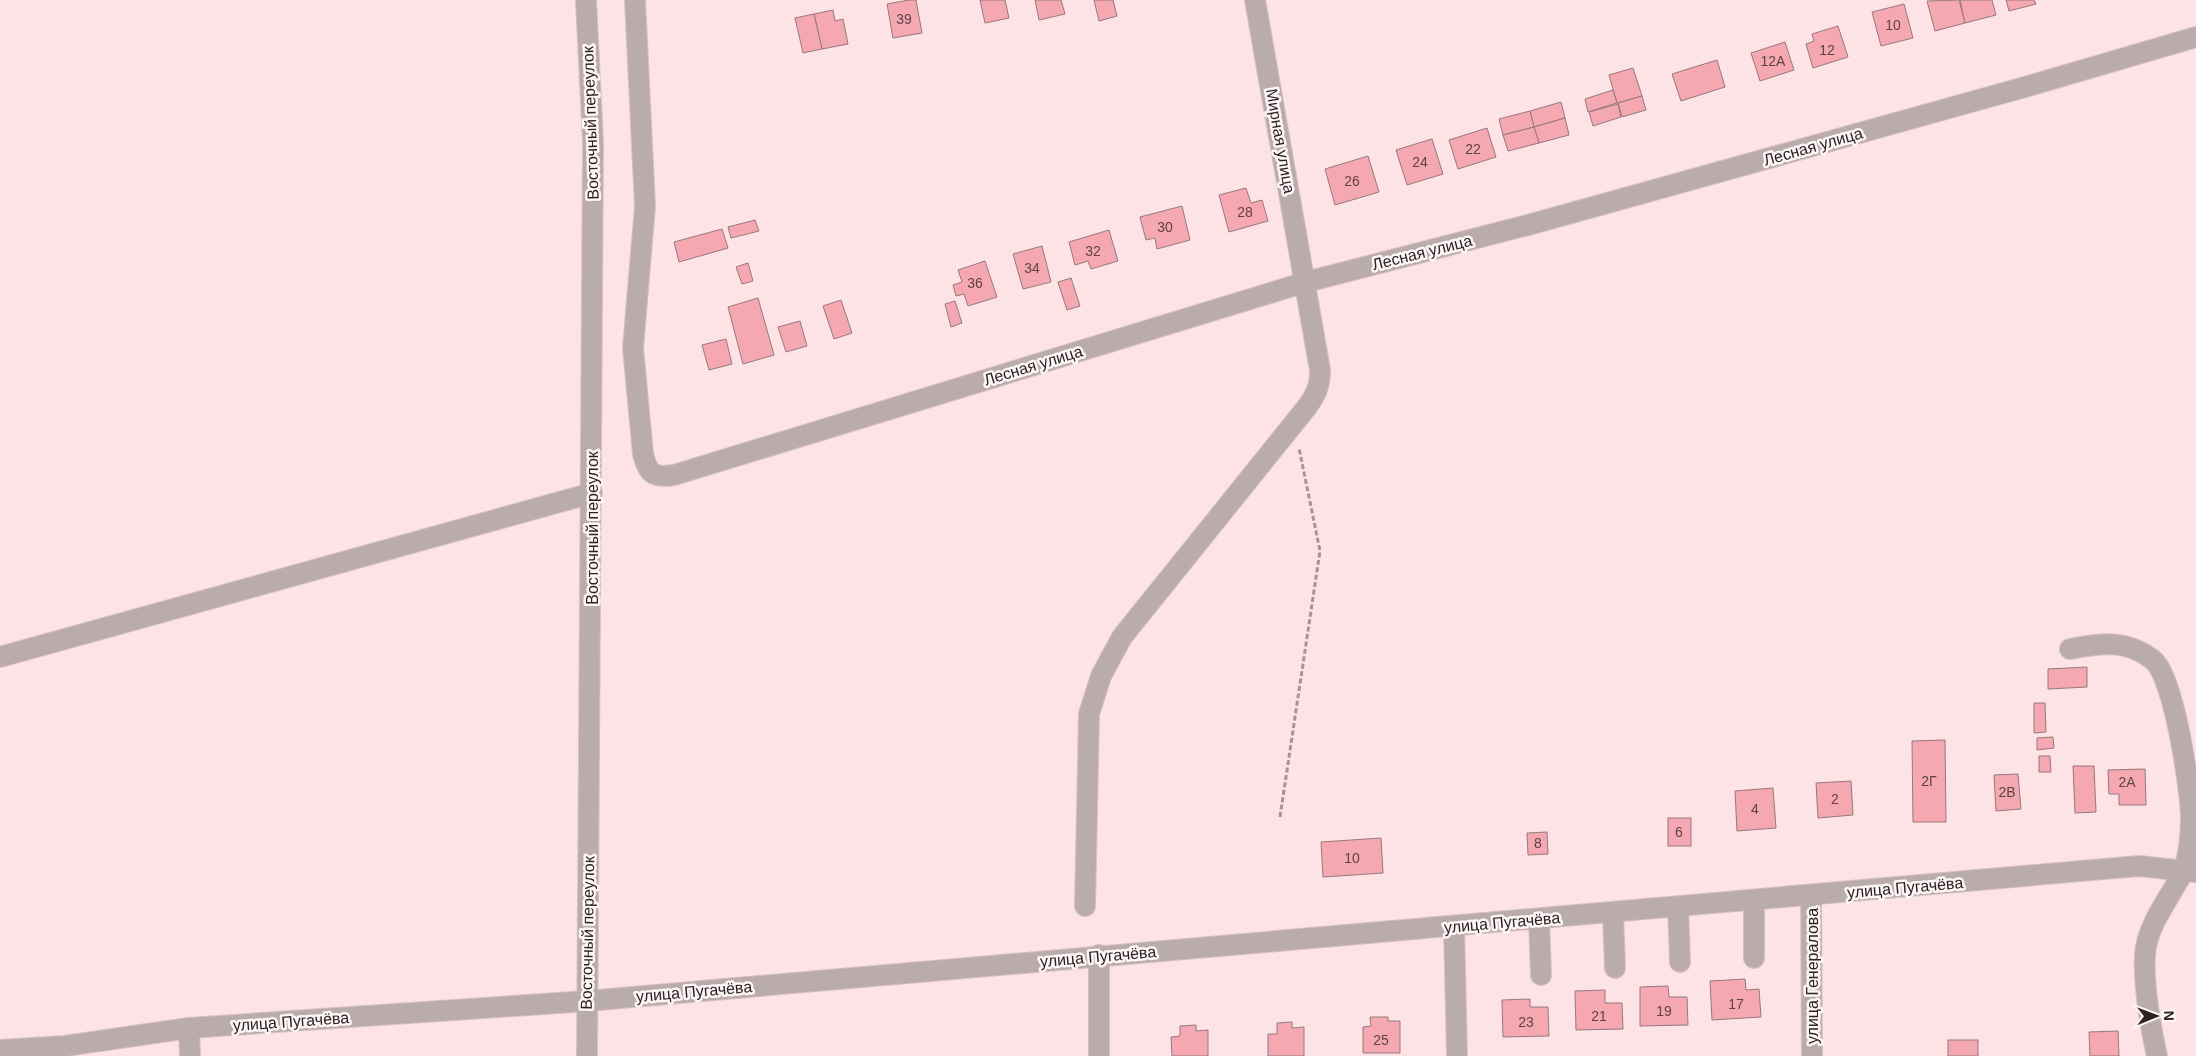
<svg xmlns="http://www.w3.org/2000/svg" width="2196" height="1056" font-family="Helvetica,sans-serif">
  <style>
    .building { fill: #f5a8b1; stroke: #95797b }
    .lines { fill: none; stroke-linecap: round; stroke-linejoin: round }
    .minor-casing { stroke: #d8c0c2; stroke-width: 22 }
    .path { stroke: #a89395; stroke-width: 3; stroke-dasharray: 5 2.5; stroke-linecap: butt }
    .minor { stroke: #baacad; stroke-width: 20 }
    .labels { text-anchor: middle; stroke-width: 5; stroke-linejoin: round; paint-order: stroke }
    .number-label { font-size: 14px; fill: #5f4346 }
    .street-label { font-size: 16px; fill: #2d2122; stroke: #fcf6f6 }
  </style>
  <rect width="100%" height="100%" fill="#fde3e5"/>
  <!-- building -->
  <g class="building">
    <path d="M909,0H916L922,33L893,38L887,4Z"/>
    <path d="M980,0H1005L1009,18L985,23Z"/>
    <path d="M1035,0H1061L1065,14L1039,20Z"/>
    <path d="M1094,0H1113L1117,16L1099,21Z"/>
    <path d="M1959,0L1965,23L1935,31L1927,1Z"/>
    <path d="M1960,0H1992L1996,15L1965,23Z"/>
    <path d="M2006,0H2034L2036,4L2009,11Z"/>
    <path d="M1904,4L1913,38L1881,46L1872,12Z"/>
    <path d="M833,10L835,21L843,19L848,44L822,49L814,14Z"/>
    <path d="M814,14L822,49L803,53L795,18Z"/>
    <path d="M1838,26L1848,57L1813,68L1806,44L1814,41L1812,34Z"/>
    <path d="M1785,42L1794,70L1760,81L1751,53Z"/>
    <path d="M1717,60L1725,87L1681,101L1672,74Z"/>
    <path d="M1633,68L1642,96L1617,103L1609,75Z"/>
    <path d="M1613,90L1617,103L1588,112L1585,99Z"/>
    <path d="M1642,96L1646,110L1622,117L1618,103Z"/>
    <path d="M1561,102L1565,118L1534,127L1530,111Z"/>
    <path d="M1618,104L1621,117L1593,126L1589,112Z"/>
    <path d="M1530,111L1534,127L1503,135L1499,119Z"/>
    <path d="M1565,118L1569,135L1539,143L1534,127Z"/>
    <path d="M1534,127L1539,143L1508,151L1503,135Z"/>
    <path d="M1487,128L1496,157L1458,169L1449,140Z"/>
    <path d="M1432,139L1443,174L1407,185L1396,150Z"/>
    <path d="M1368,156L1379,192L1335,205L1325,169Z"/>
    <path d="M1246,188L1251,203L1262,200L1268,221L1229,232L1219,195Z"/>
    <path d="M1182,206L1190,240L1157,249L1155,238L1146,240L1140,217Z"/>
    <path d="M755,220L759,231L731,238L728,227Z"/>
    <path d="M722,229L728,248L679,262L674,242Z"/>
    <path d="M1109,230L1118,261L1091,269L1088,261L1075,265L1069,242Z"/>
    <path d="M1042,246L1051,282L1023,289L1013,254Z"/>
    <path d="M985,261L997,297L968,306L964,294L956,296L953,285L962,282L958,270Z"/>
    <path d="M748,263L753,281L742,284L736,267Z"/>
    <path d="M1071,278L1080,306L1067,310L1058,282Z"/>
    <path d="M758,298L774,355L743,364L728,307Z"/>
    <path d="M841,300L852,333L834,339L823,306Z"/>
    <path d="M955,301L962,323L951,327L945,304Z"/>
    <path d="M800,321L807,346L786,352L778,327Z"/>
    <path d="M726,339L732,364L709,370L702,345Z"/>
    <path d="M2087,667V687L2048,689V669Z"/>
    <path d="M2034,703H2045L2046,732L2034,733Z"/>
    <path d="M2053,737L2054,748L2037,750V738Z"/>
    <path d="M1945,740L1946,822H1913L1912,741Z"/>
    <path d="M2039,756H2050L2051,772H2039Z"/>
    <path d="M2073,766H2094L2096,812L2075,813Z"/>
    <path d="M2145,769L2146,805H2119V794H2109L2108,770Z"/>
    <path d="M2018,774L2021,809L1996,811L1994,775Z"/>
    <path d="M1851,781L1853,815L1818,818L1816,783Z"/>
    <path d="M1773,788L1776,828L1737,831L1735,791Z"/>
    <rect x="1668" y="818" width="23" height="28"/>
    <path d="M1547,832L1548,854L1528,855L1527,833Z"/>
    <path d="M1381,838L1383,873L1323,877L1321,842Z"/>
    <path d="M1745,979L1746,990L1759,989L1761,1017L1712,1020L1710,981Z"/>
    <path d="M1668,986L1669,997H1687L1688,1025L1640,1026V987Z"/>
    <path d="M1605,990V1003H1622L1623,1029L1576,1030L1575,991Z"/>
    <path d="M1530,999V1007H1548L1549,1036L1503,1037L1502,1000Z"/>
    <path d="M1370,1017H1388V1021H1400V1053H1363V1027L1371,1026Z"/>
    <path d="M1292,1022V1028L1304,1027V1056H1268V1034H1277V1023Z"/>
    <path d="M1196,1025V1031L1208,1030V1056H1172L1171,1037L1180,1036V1026Z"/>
    <path d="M2118,1031L2119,1056H2090L2089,1032Z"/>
    <rect x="1948" y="1040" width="30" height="16"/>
  </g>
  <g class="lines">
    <!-- minor casing -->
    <g class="minor-casing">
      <g id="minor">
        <path d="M586,0L593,143L587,1056"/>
        <path d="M635,0L645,206L633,348L643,454C648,474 653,478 674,475L1306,282L1528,225L2025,87L2196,37"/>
        <path d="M2070,649C2100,643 2127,639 2153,660C2174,676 2190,788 2191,816C2191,833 2189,853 2184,869C2183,875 2178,880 2175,886C2163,907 2147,929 2145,954C2143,987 2150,1024 2157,1056"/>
        <path d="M0,657L592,493"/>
        <path d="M1811,895L1812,1056"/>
        <path d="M1754,901V958"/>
        <path d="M1085,906L1089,714L1101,676L1122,637L1307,407C1316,395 1320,386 1320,370L1255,0"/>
        <path d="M1678,907L1680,962"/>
        <path d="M1613,913L1615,968"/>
        <path d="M1539,919L1541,975"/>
        <path d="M1454,926L1457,1056"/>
        <path d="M1099,955V1056"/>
        <path d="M189,1028L190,1056"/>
        <path d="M0,1050L65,1046L189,1028L587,1001L2139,866L2196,872"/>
      </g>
    </g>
    <!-- path -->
    <path class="path" d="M1280,817L1320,551L1299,448"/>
    <!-- minor -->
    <use href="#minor" class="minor"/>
  </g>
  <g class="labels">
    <!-- number labels -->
    <g class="number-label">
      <text x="904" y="24">39</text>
      <text x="1893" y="30">10</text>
      <text x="1827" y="55">12</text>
      <text x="1773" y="66">12А</text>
      <text x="1473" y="154">22</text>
      <text x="1420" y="167">24</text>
      <text x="1352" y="186">26</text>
      <text x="1245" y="217">28</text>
      <text x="1165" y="232">30</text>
      <text x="1093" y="256">32</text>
      <text x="1032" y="273">34</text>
      <text x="975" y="288">36</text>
      <text x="1929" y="786">2Г</text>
      <text x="2127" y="787">2А</text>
      <text x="2007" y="797">2В</text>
      <text x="1835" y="804">2</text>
      <text x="1755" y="814">4</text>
      <text x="1679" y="837">6</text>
      <text x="1538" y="848">8</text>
      <text x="1352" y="863">10</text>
      <text x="1736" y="1009">17</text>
      <text x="1664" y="1016">19</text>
      <text x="1599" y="1021">21</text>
      <text x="1526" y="1027">23</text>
      <text x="1381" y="1045">25</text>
    </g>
    <!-- street labels -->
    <g class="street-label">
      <text transform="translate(590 123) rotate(-92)" y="6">Восточный переулок</text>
      <text transform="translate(1281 141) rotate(80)" y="6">Мирная улица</text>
      <text transform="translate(1813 146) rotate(-16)" y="6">Лесная улица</text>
      <text transform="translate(1422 252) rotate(-14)" y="6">Лесная улица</text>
      <text transform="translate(1033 365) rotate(-17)" y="6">Лесная улица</text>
      <text transform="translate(592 528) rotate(-90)" y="6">Восточный переулок</text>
      <text transform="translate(1905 887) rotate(-5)" y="6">улица Пугачёва</text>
      <text transform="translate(1502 922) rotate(-5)" y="6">улица Пугачёва</text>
      <text transform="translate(587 933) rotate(-89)" y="6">Восточный переулок</text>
      <text transform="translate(1098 956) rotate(-5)" y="6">улица Пугачёва</text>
      <text transform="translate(1812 976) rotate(-90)" y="6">улица Генералова</text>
      <text transform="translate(694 991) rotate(-5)" y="6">улица Пугачёва</text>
      <text transform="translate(291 1021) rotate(-4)" y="6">улица Пугачёва</text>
    </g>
  </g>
  <!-- north arrow -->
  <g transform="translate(2156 1016) rotate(89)" stroke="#fcf6f6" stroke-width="4" paint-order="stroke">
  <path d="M0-4L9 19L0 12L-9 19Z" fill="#2d2122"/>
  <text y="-8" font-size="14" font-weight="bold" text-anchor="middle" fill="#2d2122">N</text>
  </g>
</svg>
